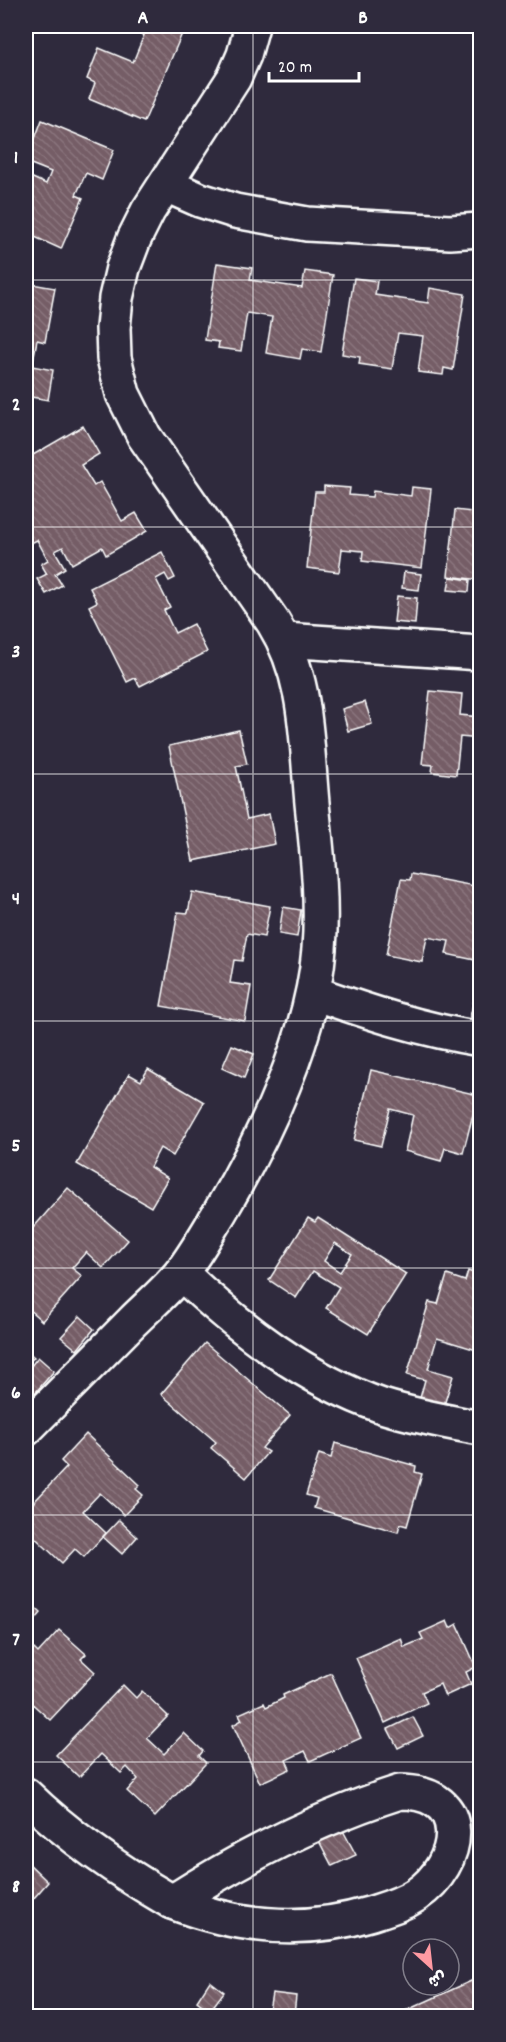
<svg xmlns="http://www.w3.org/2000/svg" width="506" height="2042" font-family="Dekko,'Playpen Sans Arabic',sans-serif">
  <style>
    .building { fill: url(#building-back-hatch); stroke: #fff; stroke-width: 1.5; fill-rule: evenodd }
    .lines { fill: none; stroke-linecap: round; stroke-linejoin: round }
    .minor-casing { stroke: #fff; stroke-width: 38 }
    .minor { stroke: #2f2a3d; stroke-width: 33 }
    .grid { fill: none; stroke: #fff; stroke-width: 1.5; stroke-opacity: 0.55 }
    .neatline { fill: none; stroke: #fff; stroke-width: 2 }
    .grid-label { font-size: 20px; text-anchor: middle; font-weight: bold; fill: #fff }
  </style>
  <defs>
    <pattern id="building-back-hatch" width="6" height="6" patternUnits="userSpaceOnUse" patternTransform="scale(1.5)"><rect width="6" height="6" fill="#755d66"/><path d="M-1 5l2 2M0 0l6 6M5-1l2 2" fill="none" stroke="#8a757d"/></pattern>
  </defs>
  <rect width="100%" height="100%" fill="#2f2a3d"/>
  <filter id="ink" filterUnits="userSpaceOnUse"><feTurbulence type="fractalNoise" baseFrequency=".0167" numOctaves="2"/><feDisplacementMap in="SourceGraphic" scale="12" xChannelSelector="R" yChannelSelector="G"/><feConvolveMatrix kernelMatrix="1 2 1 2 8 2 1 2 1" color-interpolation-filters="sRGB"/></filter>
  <g filter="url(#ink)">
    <!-- building -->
    <g class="building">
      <path d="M121,26H176L184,29L144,122L89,99L95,83L87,79L99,48L133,62L144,35Z"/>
      <path d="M42,120L114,150L102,180L86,173L76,195L83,198L61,249L26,233V175L46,184L51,172L26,162Z"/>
      <path d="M217,263L252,268L250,280L302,288L305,271L333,275L321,352L302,349L300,359L266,353L272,317L247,313L241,351L218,348L219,342L205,340Z"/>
      <path d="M354,278L377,281L375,295L428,303L430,288L465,294L453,370L444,368L443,375L418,372L423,336L398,333L392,369L359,364L360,357L342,354Z"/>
      <path d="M26,283L55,288L45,342L37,340L32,366L53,370L48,400L26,396Z"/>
      <path d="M83,426L99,454L81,465L94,486L100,482L122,521L136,513L147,531L106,555L102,547L72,564L63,547L55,551L65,568L55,574L62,585L46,594L37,579L47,574L41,564L48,560L37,540L29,544L26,538V518L28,516L26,512V459Z"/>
      <path d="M324,486L350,488L349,495L372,497L373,491L411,496L412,487L431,489L422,568L362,561L363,551L342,549L339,572L307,568L315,492H324Z"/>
      <path d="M473,505L480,506V580L448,576L455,510L472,512Z"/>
      <path d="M162,552L175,578L169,581L165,574L156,579L170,607L164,610L175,633L193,624L207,652L140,686L135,678L127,682L89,606L97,602L90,588Z"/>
      <path d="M404,572L421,574L419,590L402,588Z"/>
      <path d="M450,577L470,580L469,592L448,590Z"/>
      <path d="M397,596L417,598L415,624L394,622Z"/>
      <path d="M430,691L462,694L460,715L480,717V739L460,737L456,775L432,772L433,765L422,764Z"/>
      <path d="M365,702L372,724L348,731L342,709Z"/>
      <path d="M239,730L247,764L236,766L247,819L269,814L275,844L193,861L169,746Z"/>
      <path d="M480,762V795H477Z"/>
      <path d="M411,874L480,887V961L446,954L449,941L427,937L422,962L386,955L401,879L410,880Z"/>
      <path d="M192,892L270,906L264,937L247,934L242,961L234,960L230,983L251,986L245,1021L161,1006L178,912L188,913Z"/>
      <path d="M283,907L301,910L297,937L279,934Z"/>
      <path d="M476,992L480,993V1019L470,1017Z"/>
      <path d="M232,1045L254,1054L244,1078L222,1068Z"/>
      <path d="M148,1069L204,1102L173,1156L160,1148L150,1167L168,1178L151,1207L77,1164L129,1074L141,1081Z"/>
      <path d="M371,1070L478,1095L463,1153L445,1148L441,1161L405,1151L413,1115L390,1109L381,1146L354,1140Z"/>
      <path d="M68,1188L128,1240L103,1268L86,1252L72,1268L82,1276L42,1321L26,1307V1236Z"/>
      <path d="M308,1218L315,1222L318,1218L406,1274L368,1334L326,1308L339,1287L313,1271L296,1298L269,1280ZM335,1243L352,1254L340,1272L324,1261Z"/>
      <path d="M468,1271L480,1275V1351L437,1338L428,1369L453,1376L444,1405L420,1398L425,1380L407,1375L429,1302L438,1304L447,1275L465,1281Z"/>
      <path d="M80,1316L94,1329L77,1350L61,1337Z"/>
      <path d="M205,1343L290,1415L262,1448L268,1452L246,1478L211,1448L216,1442L161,1394Z"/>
      <path d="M26,1350L34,1357L26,1366Z"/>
      <path d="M38,1357L54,1371L35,1393L26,1385V1372Z"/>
      <path d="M86,1434L140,1485L136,1489L143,1495L124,1515L100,1493L83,1511L106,1533L84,1557L75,1549L62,1563L26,1529V1501L30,1506L67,1467L61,1461Z"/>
      <path d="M335,1443L416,1466L415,1472L422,1474L407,1526L400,1524L398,1532L314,1508L317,1498L306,1495L319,1454L331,1458Z"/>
      <path d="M119,1520L137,1537L122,1554L103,1537Z"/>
      <path d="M26,1599L41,1613L26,1631Z"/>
      <path d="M447,1621L450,1628L457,1624L476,1667L466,1672L471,1684L445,1696L440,1684L422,1692L427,1703L385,1723L356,1658L401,1638L404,1647L423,1639L420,1633Z"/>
      <path d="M59,1630L86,1654L81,1659L95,1672L50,1720L26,1698V1641L38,1653Z"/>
      <path d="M331,1673L361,1738L310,1761L305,1751L286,1760L290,1769L260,1783L233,1725L242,1720L239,1714L264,1703L266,1707L284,1698L283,1695Z"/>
      <path d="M123,1685L136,1698L142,1691L168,1716L147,1738L164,1754L184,1733L203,1751L199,1756L206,1763L155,1817L127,1791L138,1779L127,1767L121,1773L101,1754L79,1777L56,1755Z"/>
      <path d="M413,1717L423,1736L398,1748L388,1729Z"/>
      <path d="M341,1827L356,1855L332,1866L318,1839Z"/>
      <path d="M26,1861L48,1882L26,1907Z"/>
      <path d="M480,1977V2016H396V2015Z"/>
      <path d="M210,1981L224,1992L206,2016H194L202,2005L197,2001Z"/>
      <path d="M272,1993L296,1996L294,2015L269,2011Z"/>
    </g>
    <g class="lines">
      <!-- minor casing -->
      <g class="minor-casing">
        <g id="minor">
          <path d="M166,185L200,200L235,211L307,224L450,232L480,230"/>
          <path d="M284,640L480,653"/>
          <path d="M314,993C368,1012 423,1030 480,1039"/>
          <path d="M181,1273C239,1328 305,1379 382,1406C414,1416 448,1422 480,1428"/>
          <path d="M26,1429C61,1394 96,1358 132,1322C148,1306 165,1292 180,1274C195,1255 207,1233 220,1212C264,1138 312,1036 319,949C323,900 317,852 312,803C306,739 308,678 273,622L144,436L123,394L114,358L113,328L116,298L123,268L134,239L148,211L234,78L244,55L252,26"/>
          <path d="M400,1792C473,1792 462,1864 416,1895C401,1905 385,1909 369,1914C303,1934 236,1927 172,1902C244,1856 318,1818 400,1792Z"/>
          <path d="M26,1795C70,1838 119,1871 172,1902"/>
        </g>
      </g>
      <!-- minor -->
      <use href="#minor" class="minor"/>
    </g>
  </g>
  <!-- grid -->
  <path class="grid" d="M253,26V2016M26,280H480M26,527H480M26,774H480M26,1021H480M26,1268H480M26,1515H480M26,1762H480"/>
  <!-- margin -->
  <rect width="506" height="2042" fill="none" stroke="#2f2a3d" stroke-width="66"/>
  <!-- north arrow -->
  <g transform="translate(431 1967) rotate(153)"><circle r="28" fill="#2f2a3d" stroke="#827f8b" stroke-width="1.5"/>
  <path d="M0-4.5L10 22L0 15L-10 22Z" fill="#ff9aa2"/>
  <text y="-9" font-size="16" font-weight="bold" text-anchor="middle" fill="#ffffff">ش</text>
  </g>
  <!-- scale -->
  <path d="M269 72v9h90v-9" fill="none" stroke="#ffffff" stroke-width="3"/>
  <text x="278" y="72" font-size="18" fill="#ffffff" stroke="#2f2a3d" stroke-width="4.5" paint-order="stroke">20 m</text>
  <rect x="33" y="33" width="440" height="1976" class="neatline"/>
  <g class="grid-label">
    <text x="143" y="23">A</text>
    <text x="363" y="23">B</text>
    <text x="16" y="163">1</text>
    <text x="16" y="410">2</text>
    <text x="16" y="657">3</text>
    <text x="16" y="904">4</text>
    <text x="16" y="1151">5</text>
    <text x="16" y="1398">6</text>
    <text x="16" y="1645">7</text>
    <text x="16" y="1892">8</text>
  </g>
</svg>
